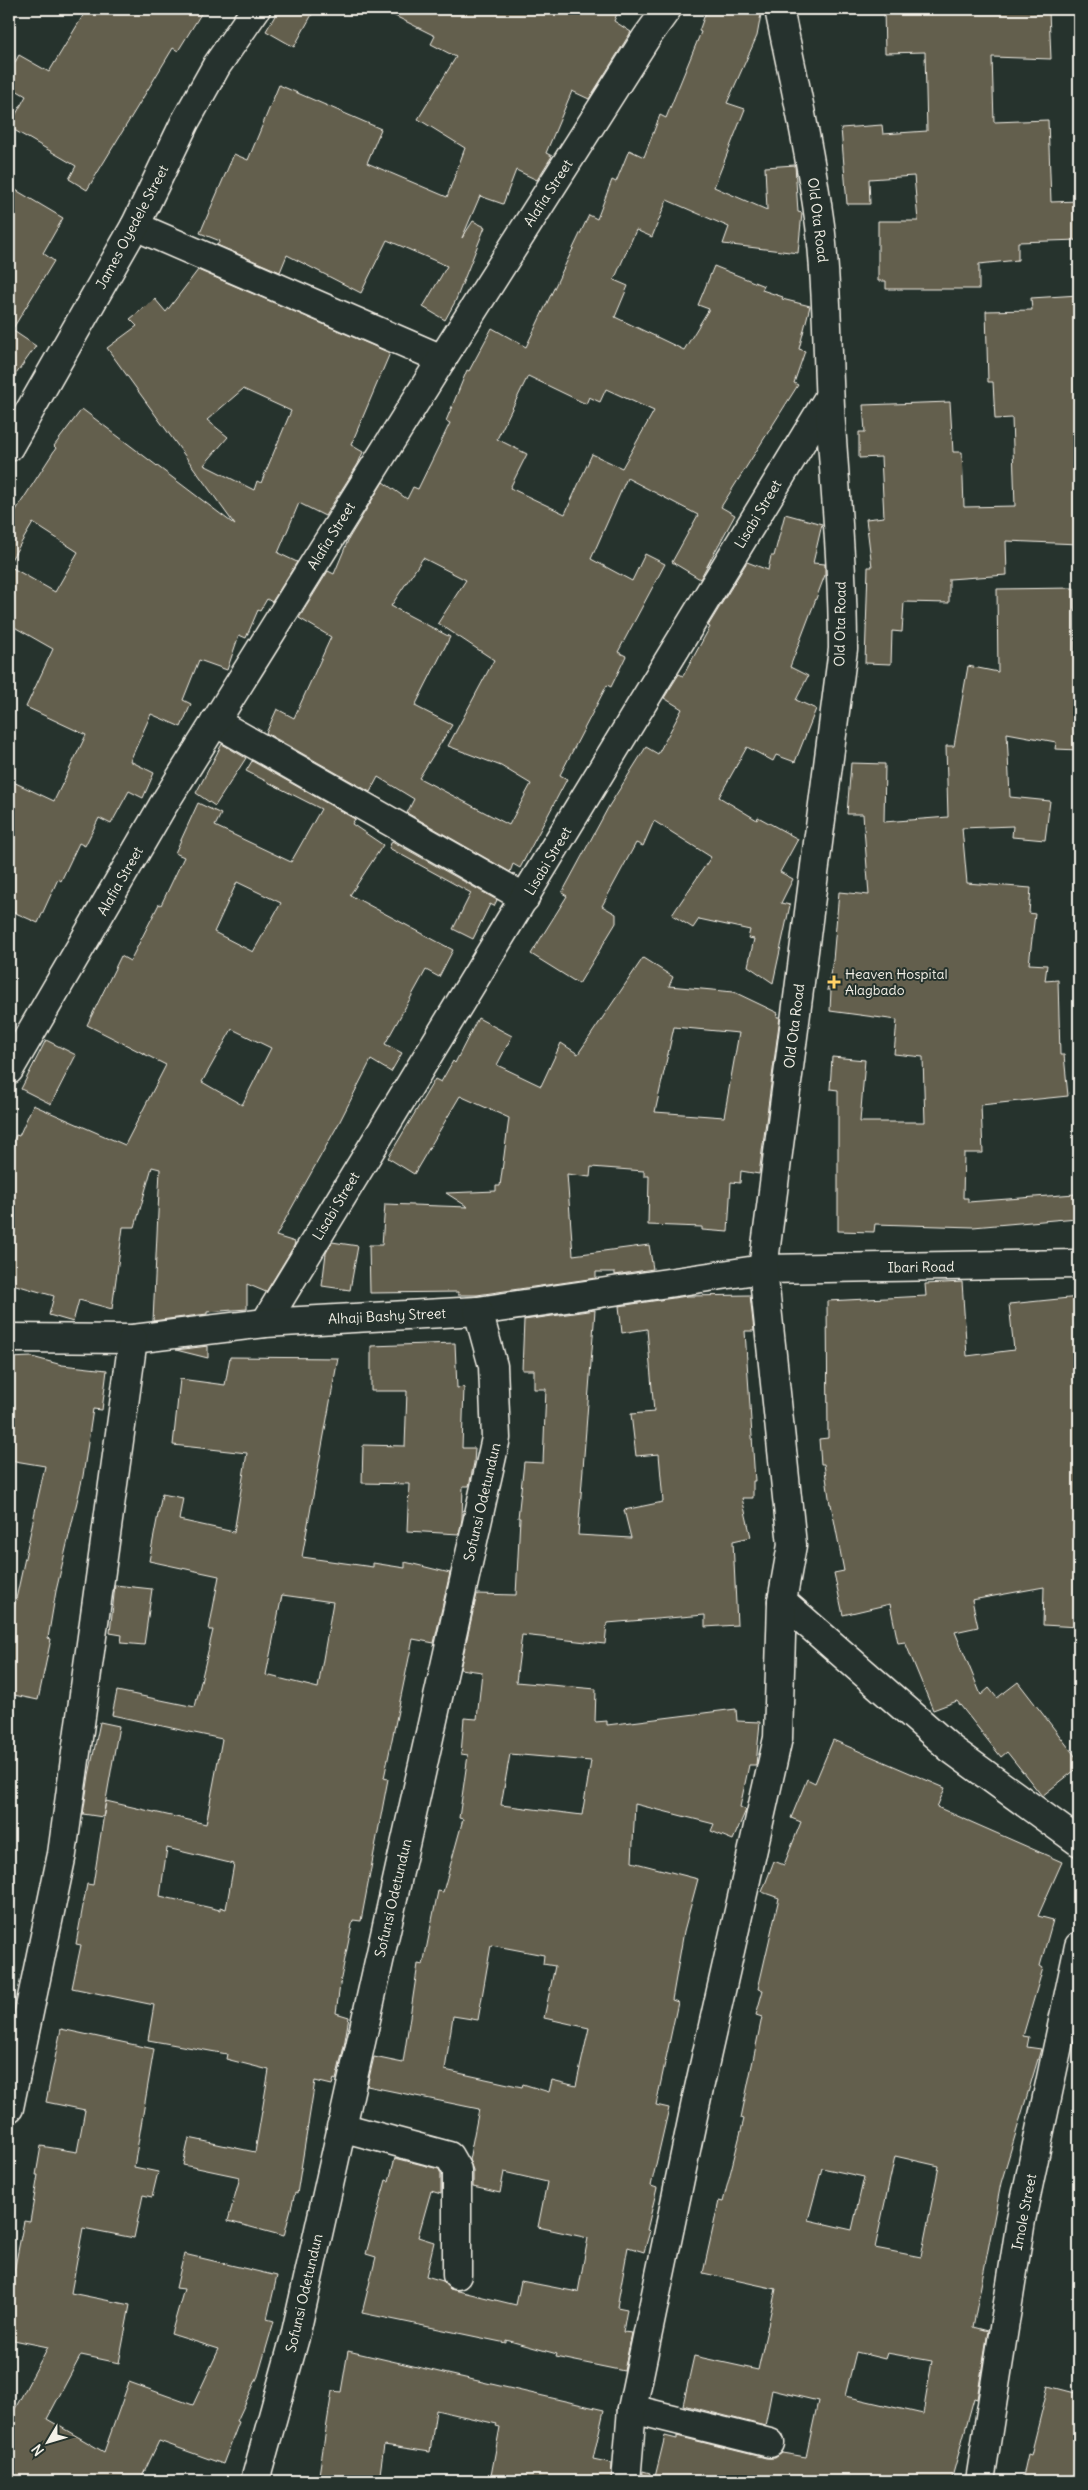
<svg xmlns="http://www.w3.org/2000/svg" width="1088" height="2490" font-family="Delius,sans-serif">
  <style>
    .building { fill: #645f4d; stroke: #f4f1e8; fill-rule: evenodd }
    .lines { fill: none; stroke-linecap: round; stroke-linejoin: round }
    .minor-casing { stroke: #f4f1e8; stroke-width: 31 }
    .minor { stroke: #26332d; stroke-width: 28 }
    .poi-dot { fill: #ffd166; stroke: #26332d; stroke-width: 2 }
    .labels { text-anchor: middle; stroke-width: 4; stroke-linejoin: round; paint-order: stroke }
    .street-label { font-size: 14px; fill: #f4f1e8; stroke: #26332d }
    .poi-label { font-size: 14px; fill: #f4f1e8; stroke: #26332d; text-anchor: start }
  </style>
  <rect width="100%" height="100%" fill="#26332d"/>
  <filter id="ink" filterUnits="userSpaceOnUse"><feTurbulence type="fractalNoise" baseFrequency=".02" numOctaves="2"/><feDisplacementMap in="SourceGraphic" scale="10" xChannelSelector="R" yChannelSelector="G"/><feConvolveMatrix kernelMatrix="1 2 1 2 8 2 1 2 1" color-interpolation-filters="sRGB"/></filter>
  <g filter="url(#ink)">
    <!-- building -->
    <g class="building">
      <path d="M87,9H204L178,51L173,48L87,190L69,179L76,166L9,127L26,96L9,86V73L19,55L49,72Z"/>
      <path d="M279,9H315L294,47L266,31Z"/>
      <path d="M381,9H619L614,21L631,32L589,99L572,91L546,153L552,156L537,180L516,170L503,204L480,196L462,238L473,221L485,227L455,302L445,320L423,307L447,266L387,240L361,293L287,255L280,272L217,245L220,241L200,233L234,154L248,160L279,85L381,129L367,163L447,197L465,148L418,119L456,57L431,44L435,36Z"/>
      <path d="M707,9H762L757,36L727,103L745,109L714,187L767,210L765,167L795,165L798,212L802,213L798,253L723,244L729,227L667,200L652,237L636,230L614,280L628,286L615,317L684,350L709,309L698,305L714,266L764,286L762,290L783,297L782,299L810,306L799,349L805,351L794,383L798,385L721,507L735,515L700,579L672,562L698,515L627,478L591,559L632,581L645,554L665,564L618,652L626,656L611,687L607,685L560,775L567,779L520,868L513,864L510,872L407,813L414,799L378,777L370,792L266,733L277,709L294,718L331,637L299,618L328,571L334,574L349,538L383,482L407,499L413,487L418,489L450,423L446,421L467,370L469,371L492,328L526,347L589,215L597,219L612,180L616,182L629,150L644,157L660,115L666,118L701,32L699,31ZM528,376L586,404L589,397L600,402L606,389L654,411L622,468L592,454L565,514L510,488L527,454L497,439ZM423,558L466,580L438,623L494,660L448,746L501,766L531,784L509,825L419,778L452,725L415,706L450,637L391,606Z"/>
      <path d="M884,9H1033V12L1049,11L1051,59L992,57L994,122L1048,120L1051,202L1079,201V240L1018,242V260L979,264V289H886V281H878V221H918L914,176L869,179L870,204H847L841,128L882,125L883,134L927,131L925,52L885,53Z"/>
      <path d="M9,186L63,218L43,253L54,261L12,330L36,346L9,384Z"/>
      <path d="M198,270L390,353L351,445L363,452L358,464L325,516L299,503L278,553L297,562L272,602L267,599L260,611L258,610L246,638L239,635L227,670L199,660L183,700L191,704L181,727L151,714L130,761L154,773L143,798L129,791L111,824L99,818L85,846L79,843L61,881L58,879L38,923L9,910V780L54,801L86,735L26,707L53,649L9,624V566L55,592L78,552L33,523L9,563V521L56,448L54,446L82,409L235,525L107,348L137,326L130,319L155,299L166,312ZM243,389L291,411L261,483L257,481L254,490L204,465L228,437L207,420Z"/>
      <path d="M1079,295V544L1006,541L1007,575L949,579V603L904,602L902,632L892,631L891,664L865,663L868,567H872L866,519L884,517L881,457L859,458V432H865L863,405L950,402L953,452H962L964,507L1015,506L1012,418L995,419L993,382H988L986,311L1032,310L1031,298Z"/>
      <path d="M785,514L822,524L813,563L825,564V575L790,667L808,676L796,700L816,709L795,762L776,755L773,761L747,747L719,797L757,820L758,817L798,839L780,872L793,879L781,903L790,905L773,983L748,966L754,939L748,938L750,930L699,919L693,928L672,915L711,857L654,821L643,846L636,843L602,906L616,914V923L579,984L531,954L567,896L562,893L609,806L646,747L658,754L682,709L664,698L679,674L683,676L710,627L708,626L747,562L768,570L771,556H774Z"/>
      <path d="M1074,588L1075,663H1079V750L1055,749L1056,742L1007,733L1010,797L1050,801L1045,840L1012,837L1013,826L962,828L967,883L1031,888L1029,913L1035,914L1029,964L1047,965L1045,981L1058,980L1060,1055H1064L1068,1096L981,1105L983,1153H964L963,1198H968V1202L1075,1194L1077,1218L973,1227L875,1224L874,1232L838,1231V1090L830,1089L832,1057L865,1060L860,1122H925L923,1057L894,1054L897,1020L830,1011L831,990H827L833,960L839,892L869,895L863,814H847L851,763L885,764L884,822L948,817L946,746H954L968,666L998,672L997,589Z"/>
      <path d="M222,744L246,758L215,806L196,793Z"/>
      <path d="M252,761L355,819L352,824L383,845L350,895L453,950L439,977L426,970L385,1044L402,1053L391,1072L371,1060L339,1123L276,1236L295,1242L294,1246L266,1292L247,1284V1309L207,1312V1314L153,1321L160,1169L152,1167L135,1227H123L112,1309L79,1300L73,1322L49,1315L54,1296L9,1283V1153L16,1135L19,1136L33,1105L125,1145L166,1065L87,1025L121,956L130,961L159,904L161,905L184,857L175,853L198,803L221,814L215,826L291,862L321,809L246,771ZM237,882L281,903L253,952L214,932ZM232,1029L271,1048L242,1105L202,1082Z"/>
      <path d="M392,841L497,900L494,906L490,904L473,939L453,929L471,893L389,848Z"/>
      <path d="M643,958L673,977L669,986L734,992L778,1013L777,1017H780L759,1174L741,1171L740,1183L731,1182L728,1232L702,1230V1227L648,1225L649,1176H644V1171L591,1167L590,1177L567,1174L573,1255L649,1245L653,1269L615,1275V1272H596V1278L477,1295H458V1292L370,1293L369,1245H382L385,1204L468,1207L446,1193L496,1191V1186H500L509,1118L460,1096L414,1174L388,1158L435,1079L441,1082L453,1061L455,1063L478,1018L512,1036L497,1065L541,1086L561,1043L578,1054ZM674,1027L739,1033L724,1117L655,1112Z"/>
      <path d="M46,1040L76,1055L51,1104L21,1089Z"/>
      <path d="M332,1242L358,1246L350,1290L322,1286L326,1253Z"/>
      <path d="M962,1282L967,1356L1014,1350L1009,1304L1079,1297V1627L1043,1625L1044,1587L972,1600L978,1627L955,1632L981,1695L989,1688L997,1698L1018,1682L1079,1761V1767L1042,1796L1007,1752L1001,1757L957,1701L933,1710L905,1642L898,1643L890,1604L843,1615L834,1573L844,1571L831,1504H830L824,1464H821L819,1439L828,1438L827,1301L926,1296L925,1284Z"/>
      <path d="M750,1295L754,1331H745L755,1481H753V1498H742L751,1537L733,1541L737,1625L705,1627V1615L607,1623L605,1644L522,1635L516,1682L596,1689L595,1722L607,1721V1725L736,1709L737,1721L760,1722L756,1765H749L740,1807L746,1810L733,1840L711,1831L714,1824L635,1804L632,1862L698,1879L684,1931L672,2000L678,2002L656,2105L669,2108L651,2186L657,2188L647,2230L650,2231L644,2252L628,2247L617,2307L627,2309L623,2332L632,2333L624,2371L556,2357L557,2354L506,2340V2343L362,2313L376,2257L366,2254L381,2198L386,2180L389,2181L395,2158L439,2169L441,2174V2194L431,2191L418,2237L434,2242L426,2276L443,2281L450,2289L516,2305L521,2281L578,2292L588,2238L538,2227L547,2182L504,2172L500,2193L473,2187V2170L469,2160L479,2109L367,2086L374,2057L403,2063L418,1964L423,1965L438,1891L443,1892L463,1819L459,1818L468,1755L461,1754L464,1718L477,1719L482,1672L460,1669L477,1594L516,1595L520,1518H518L524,1462L543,1463L546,1389H534V1370H522L524,1320L595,1310L578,1535L631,1538L624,1510L663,1502L659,1454L636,1456L631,1414L654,1412L647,1329L622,1333L619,1306L687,1296ZM510,1754L591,1761L582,1815L501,1805ZM491,1945L544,1955L543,1964L555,1966L544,2018L589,2028L576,2086L552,2080L549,2092L523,2084L522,2087L445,2070L453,2016L478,2020Z"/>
      <path d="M455,1343L457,1388L464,1387L462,1448H475L474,1463L469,1486H463L462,1519L459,1534L407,1531L409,1484L362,1483L363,1445L405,1446L407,1391H371V1346Z"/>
      <path d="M208,1346V1358L176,1350Z"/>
      <path d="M32,1357L62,1365L107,1370L102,1410L93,1409L83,1476L56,1591L48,1638L51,1639L38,1700L9,1694V1631L45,1466L9,1460V1358Z"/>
      <path d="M230,1357L338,1358L302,1557L373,1567V1563L405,1568V1562L450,1573L434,1643L413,1639L410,1653L384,1778L388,1779L361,1921L353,1920L341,1978L336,2013L349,2017L344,2046L336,2080L334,2079L332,2085L315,2081L297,2194L295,2193L284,2236L228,2221L240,2177L183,2165L189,2138L255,2152L269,2070L226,2059L227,2054L148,2040L154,2005L72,1988L81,1945L76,1944L87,1884L93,1885L106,1801L206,1824L222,1739L112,1715L117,1691L195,1707L213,1630H209L219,1576L149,1561L162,1494L183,1498L179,1520L234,1532L247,1453L173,1445L180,1379L225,1385ZM282,1595L333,1602L318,1688L266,1675ZM167,1848L234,1864L226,1909L220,1907V1910L160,1896Z"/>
      <path d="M115,1585L152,1589L144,1645L121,1643L122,1635L110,1633Z"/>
      <path d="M100,1722L119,1726L103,1817L83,1814L89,1775Z"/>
      <path d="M833,1740L945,1788L937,1807L1062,1862L1038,1916L1053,1920L1040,1966L1043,1968L1023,2036L1029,2037L1027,2047L1041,2049L1001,2183L973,2327L988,2331L977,2399L974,2398L951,2481H654L665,2436L677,2439V2436L766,2458H775L782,2453L806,2457L818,2401L772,2390L765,2426L683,2405L694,2356L758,2370L776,2289L703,2273L719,2201L723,2202L744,2119L741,2118L762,2017L756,2015L763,1990L758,1989L779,1898L762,1892L774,1861L784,1865L801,1822L791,1818L807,1779L815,1783ZM895,2156L939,2166L921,2257L875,2248ZM822,2168L864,2177L852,2230L808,2220ZM856,2352L885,2359L887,2353L932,2361L923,2414L845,2396Z"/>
      <path d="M61,2029L154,2049L134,2167L158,2172L152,2197L143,2195L134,2238L83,2228L71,2293L130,2305L119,2363L81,2355L47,2419L104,2452L129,2382L193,2405L219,2349L171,2334L184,2289L176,2288L184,2254L277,2276L267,2319L274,2321L258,2376L237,2421L239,2422L223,2464L159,2441L140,2481H9V2420L48,2347L9,2339V2297L24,2221L30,2222L38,2175H36L41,2146L77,2152L85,2110L46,2102Z"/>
      <path d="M348,2351L604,2410L593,2459L612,2463L611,2481H490L500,2427L496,2426L497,2424L436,2410L430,2452L384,2445L379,2481H318L332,2391L341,2392Z"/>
      <path d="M1048,2386L1079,2394V2428L1074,2448L1079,2450V2481H1022L1028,2454L1031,2455Z"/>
      <path d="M643,2471L650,2473L649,2481H642Z"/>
    </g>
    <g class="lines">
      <!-- minor casing -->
      <g class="minor-casing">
        <g id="minor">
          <path d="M135,226L442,359"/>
          <path d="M9,447L135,226L185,122L217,65L256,9"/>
          <path d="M215,722L525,898"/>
          <path d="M9,1070L162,807L442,359L646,38L667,9"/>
          <path d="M265,1323L829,397"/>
          <path d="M9,1338L133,1339L265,1323L478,1311L763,1269L1079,1264"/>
          <path d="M782,1601L951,1749L1079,1842"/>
          <path d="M9,2108L62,1854L133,1339"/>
          <path d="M341,2127L449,2156L457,2170V2275"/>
          <path d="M632,2409L770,2443"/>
          <path d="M255,2481L295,2337L496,1438L493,1366L478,1311"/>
          <path d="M626,2481L632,2409L697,2097L778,1738L782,1601L792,1545L763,1269L843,649C843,574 836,500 831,425C827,358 828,291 820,225C810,152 794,80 779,9"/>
          <path d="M980,2481L1021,2220L1079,1946"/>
        </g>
      </g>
      <!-- minor -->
      <use href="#minor" class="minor"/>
    </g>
  </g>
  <!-- markers -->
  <path class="poi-dot" d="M831.5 974.5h5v5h5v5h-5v5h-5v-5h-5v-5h5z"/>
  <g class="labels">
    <!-- street labels -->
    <g class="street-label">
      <text transform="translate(548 193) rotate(-57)" y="5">Alafia Street</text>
      <text transform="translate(818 220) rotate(83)" y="5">Old Ota Road</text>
      <text transform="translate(132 227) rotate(-62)" y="5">James Oyedele Street</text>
      <text transform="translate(758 514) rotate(-59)" y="5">Lisabi Street</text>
      <text transform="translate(331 536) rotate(-58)" y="5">Alafia Street</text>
      <text transform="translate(840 624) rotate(-89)" y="5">Old Ota Road</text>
      <text transform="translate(548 861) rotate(-59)" y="5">Lisabi Street</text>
      <text transform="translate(120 881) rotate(-60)" y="5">Alafia Street</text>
      <text transform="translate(794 1026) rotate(-83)" y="5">Old Ota Road</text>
      <text transform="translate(336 1206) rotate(-59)" y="5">Lisabi Street</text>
      <text transform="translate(921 1267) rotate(-1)" y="5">Ibari Road</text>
      <text transform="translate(387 1316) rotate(-3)" y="5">Alhaji Bashy Street</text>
      <text transform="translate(482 1502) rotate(-77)" y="5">Sofunsi Odetundun</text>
      <text transform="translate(393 1898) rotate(-77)" y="5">Sofunsi Odetundun</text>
      <text transform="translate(1024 2212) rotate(-79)" y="5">Imole Street</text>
      <text transform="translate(304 2293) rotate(-77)" y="5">Sofunsi Odetundun</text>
    </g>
    <!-- poi labels -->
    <g class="poi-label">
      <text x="845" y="979">Heaven Hospital<tspan x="845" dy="16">Alagbado</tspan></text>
    </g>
  </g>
  <!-- margin -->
  <rect width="1088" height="2490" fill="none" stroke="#26332d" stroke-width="30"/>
  <rect x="15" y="15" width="1058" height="2460" fill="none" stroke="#f4f1e8" stroke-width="2" filter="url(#ink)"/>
  <!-- north arrow -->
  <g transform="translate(48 2442) rotate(232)" stroke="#26332d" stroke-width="4" paint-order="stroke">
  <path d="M0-4L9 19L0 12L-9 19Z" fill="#f4f1e8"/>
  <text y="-8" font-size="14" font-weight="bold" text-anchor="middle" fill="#f4f1e8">N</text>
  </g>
</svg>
